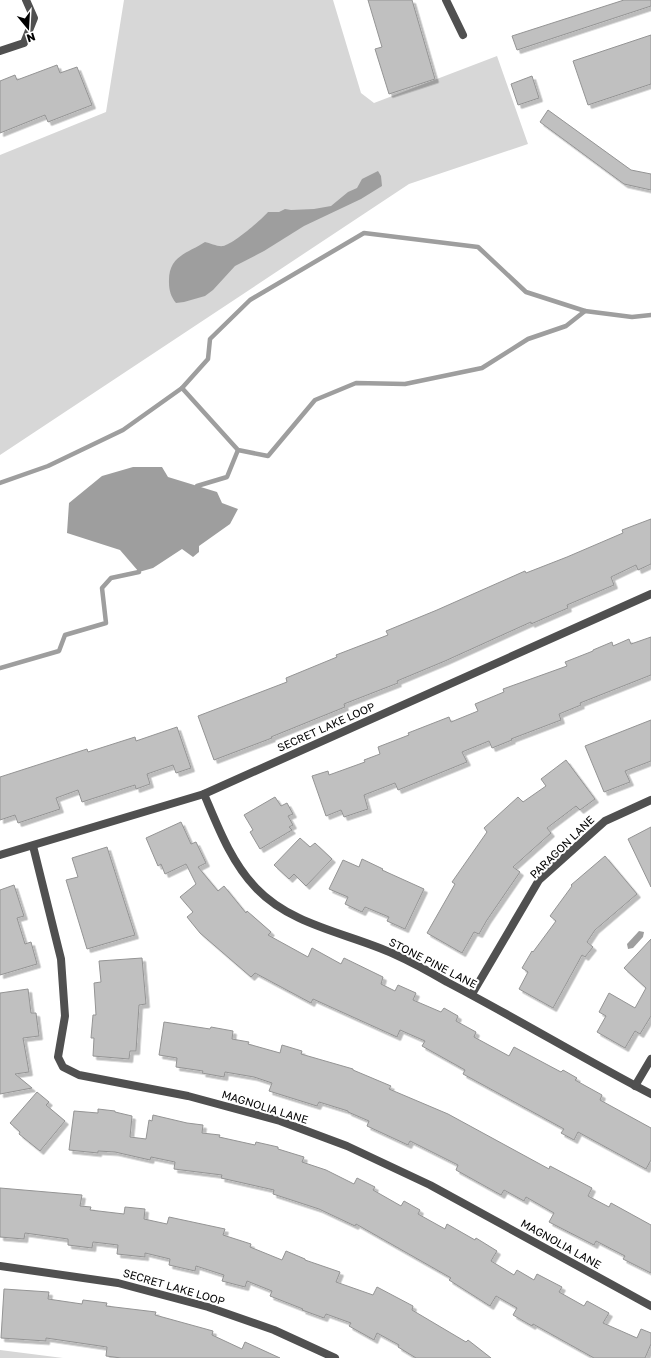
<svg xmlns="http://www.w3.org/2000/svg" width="651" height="1358" font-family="'Golos Text',sans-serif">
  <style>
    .green { fill: #d7d7d7 }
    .water { fill: #9e9e9e }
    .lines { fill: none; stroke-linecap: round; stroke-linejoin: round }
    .stream { stroke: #9e9e9e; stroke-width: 4.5 }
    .building { fill: #c0c0c0; stroke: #949494; filter: url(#shadow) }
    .street { stroke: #505050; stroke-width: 8 }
    .labels { text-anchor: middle; stroke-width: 4; stroke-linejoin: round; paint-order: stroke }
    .street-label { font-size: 11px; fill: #000; stroke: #fff }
  </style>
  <defs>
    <filter id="shadow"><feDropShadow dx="3.5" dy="3.5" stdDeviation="0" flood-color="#0004"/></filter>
  </defs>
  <rect width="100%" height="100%" fill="#fff"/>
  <!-- green -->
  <g class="green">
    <path d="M124,0H333L361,93L374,103L497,56L528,144L409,184L0,455V155L106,112Z"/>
    <path d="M0,1350L63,1358H0Z"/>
  </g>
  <!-- water -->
  <g class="water">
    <path d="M378,171L381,176L382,186L361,199L304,226L264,251L235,266L213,290L205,296L184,302L176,303C171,297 169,290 169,283C168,256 186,254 205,242C210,243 218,247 223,246C233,244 261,220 268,212H279L285,209L291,210L314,209L331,206L348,192L357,188L362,179Z"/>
    <path d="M133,467H162L168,477L217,492L222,503L238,509L230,524L199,546V552L193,557L182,549L153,568L139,572L120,550L67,533L69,503L102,476Z"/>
    <path d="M639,931L644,932L643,937L633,948L628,949L627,944Z"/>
  </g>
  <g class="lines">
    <!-- stream -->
    <g class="stream">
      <path d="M182,388L208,359L210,339L250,300L364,233L478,247L526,292L585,311"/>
      <path d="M0,483L48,466L123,430L182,388L238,450L268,456L315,400L356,383L405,384L482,368L528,339L566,326L585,311L632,317L651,315"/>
      <path d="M197,486L227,477L238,450"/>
      <path d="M0,668L59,651L65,635L106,623L102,588L111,578L139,572"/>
    </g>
  </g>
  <!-- building -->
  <g class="building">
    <path d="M368,0H412L435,79L389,94L375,49L382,47Z"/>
    <path d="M624,0H651V6L517,50L512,36Z"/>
    <path d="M651,35V84L588,105L573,61Z"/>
    <path d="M57,65L60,73L77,67L92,105L48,122L45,115L0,133V81L15,75L17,80Z"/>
    <path d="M532,76L539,98L518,105L511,84Z"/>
    <path d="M548,110L631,170L651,174V190L624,184L540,122Z"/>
    <path d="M651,519V564L638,570L636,565L611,577L614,585L567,605L568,608L531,624V622L445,661L397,681L398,683L344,704L345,707L271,737L272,738L214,760L198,716L287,682L286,678L337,657L336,655L388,635L386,631L437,610L525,571L526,573L567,557L623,533L622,530Z"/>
    <path d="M651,637V675L580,703L581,705L559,714L561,720L511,739L512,740L492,748L489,741L462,752L467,762L398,790L395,783L364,795L368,809L344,817L341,810L326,816L312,776L328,771L329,775L365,762L364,760L380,754L378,747L409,735L408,733L449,717L451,722L478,711L475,704L504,692L503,689L567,666L565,662L593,651V650L612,642L613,646L629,639L631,644Z"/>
    <path d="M651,720V761L625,771L630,782L604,792L585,746Z"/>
    <path d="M177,727L191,768L176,773L173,765L147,774L150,784L136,789L135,785L82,802L78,790L56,798L60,809L18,823L15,815L0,820V777L87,749L88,752L135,737L136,741Z"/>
    <path d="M566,760L595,799L580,810L576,806L547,828L551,833L513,867L520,872L487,920L479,934L474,932L462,953L427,933L455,884L452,882L487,832L484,828L518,797L523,802L546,786L541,779Z"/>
    <path d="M275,797L281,806L287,803L293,814L288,816L293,825L289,827L292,830L260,849L250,832L253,830L244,815Z"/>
    <path d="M181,822L191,844L196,842L206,863L198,867L218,891L224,886L246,913L247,911L271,932L268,935L308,957L312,948L341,964L344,958L383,977L381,984L395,991L398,985L416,993L413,1000L441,1012L444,1008L458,1016L456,1021L476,1032L474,1037L509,1056L514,1047L561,1072L563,1070L577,1078L575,1080L602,1095L600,1100L651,1128V1160L646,1169L578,1132L574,1140L561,1133L564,1129L463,1074L465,1070L422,1046L425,1041L400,1030L397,1037L313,999L311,1003L255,973L251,977L200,933L187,917L193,912L180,897L196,884L186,864L165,874L161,864L158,866L146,838Z"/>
    <path d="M651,827V887L628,839Z"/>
    <path d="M300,838L310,847L315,843L332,859L306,886L294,874L289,879L274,865Z"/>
    <path d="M107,847L135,935L87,949L66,880L78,877L72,858Z"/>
    <path d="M605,856L637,894L595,930L587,942L593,947L585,957L582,955L553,1008L519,989L528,972L522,968L532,951L533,952L556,921L550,916L572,886L571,885Z"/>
    <path d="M362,859L383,869L382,870L424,889L405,929L387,921L389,917L365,907L362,912L345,904L348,897L329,889L343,860L359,867Z"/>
    <path d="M14,885L24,916L17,918L25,944L31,942L37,964L0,975V890Z"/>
    <path d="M651,939V1016L640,1034L635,1031L625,1048L597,1032L606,1016L599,1012L609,993L635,1008L646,988L624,968Z"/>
    <path d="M142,958L146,1004L139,1005L136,1051H130L129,1059L93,1056L94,1038H91L93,1015H96L94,983L101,982L99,961Z"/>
    <path d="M28,989L31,1013H36L39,1036L23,1038L29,1072L15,1074L32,1088L0,1094V993Z"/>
    <path d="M164,1022L210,1029L211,1027L233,1031L232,1039L249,1042L248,1044L280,1053L282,1045L302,1051L301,1054L353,1069V1070L391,1086L389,1089L448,1114L549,1169L550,1166L592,1188L588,1196L609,1207L611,1203L651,1225V1273L623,1259L625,1256L596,1241L594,1245L549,1222L554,1213L526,1197L524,1201L504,1190L501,1195L456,1170L458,1165L410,1141L408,1145L367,1126L369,1121L348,1112V1111L319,1102L317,1106L269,1091L272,1083L254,1077L225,1072L224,1077L202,1073L203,1071L176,1067L177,1058L159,1055Z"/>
    <path d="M37,1092L49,1102L46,1105L65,1121L40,1151L19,1134L20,1132L10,1123Z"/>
    <path d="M98,1109L115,1111V1112L132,1116L130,1137L146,1139L149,1120L152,1121L153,1115L187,1123L203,1125L202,1133L220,1135L219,1137L255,1145L256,1142L278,1147V1149L304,1157L302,1162L326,1170L354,1184L357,1178L375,1187L373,1190L401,1206L404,1201L420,1210L418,1214L445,1229L447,1224L475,1240L476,1238L497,1251L491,1261L514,1275L517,1270L534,1280L537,1274L562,1287L559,1292L584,1306L587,1301L609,1313L603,1323L637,1338L641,1329L651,1333V1344L645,1358H594L533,1324L532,1326L513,1315L517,1308L496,1296L490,1306L449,1280L451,1278L356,1224L355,1226L319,1209L273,1194L274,1190L221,1178L222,1175L174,1169L175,1162L151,1157L150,1160L115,1152L98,1151V1153L69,1150L74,1111L98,1113Z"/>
    <path d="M0,1188L82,1195L80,1206L91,1207L90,1210L124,1214L125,1207L145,1209L144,1219L167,1224L169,1217L225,1229L223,1235L251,1244L250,1247L282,1260L286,1251L305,1259V1260L340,1272L336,1282L373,1295L377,1287L413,1306L412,1310L466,1342L468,1340L491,1358H416L398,1347L399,1345L377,1333L374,1340L349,1326L351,1323L326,1314L324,1318L302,1310L303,1309L270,1296L272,1291L247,1281L245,1287L222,1281L224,1275L196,1266L195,1271L169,1265L170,1259L145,1253V1257L117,1254L118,1245L93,1242L92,1248L68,1245V1239L25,1233L24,1239L0,1237Z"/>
    <path d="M4,1289L49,1292L48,1299L82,1304L83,1300L107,1303L106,1306L156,1312L155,1315L213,1331L212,1335L242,1349L245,1342L280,1358H121L106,1356L107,1347L46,1338V1341L1,1338Z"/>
  </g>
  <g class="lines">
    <!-- street -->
    <g class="street">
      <path d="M446,0L463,35"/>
      <path d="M0,51L24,43L34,18L26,0"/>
      <path d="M204,794C218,827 231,862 256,888C292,926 348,933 394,954C412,962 430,972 447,982C516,1018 582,1058 651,1094"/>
      <path d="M33,846L61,959L65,1016L58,1057L63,1067L79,1075L188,1096L280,1121L347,1146L430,1185L651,1306"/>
      <path d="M0,855L204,794L651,594"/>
      <path d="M472,994L539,880L605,821L651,800"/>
      <path d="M635,1086L651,1059"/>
      <path d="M0,1266L118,1283L208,1307L274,1330L335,1358"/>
    </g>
  </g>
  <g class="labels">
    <!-- street labels -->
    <g class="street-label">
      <text transform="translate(326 727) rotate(-24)" y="4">SECRET LAKE LOOP</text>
      <text transform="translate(562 847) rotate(-44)" y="4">PARAGON LANE</text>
      <text transform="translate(433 963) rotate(27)" y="4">STONE PINE LANE</text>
      <text transform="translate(265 1107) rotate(17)" y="4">MAGNOLIA LANE</text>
      <text transform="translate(561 1244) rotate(29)" y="4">MAGNOLIA LANE</text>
      <text transform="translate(174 1287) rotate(16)" y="4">SECRET LAKE LOOP</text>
    </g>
  </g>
  <!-- north arrow -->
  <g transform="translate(28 28) rotate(162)" stroke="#ffffff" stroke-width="3" paint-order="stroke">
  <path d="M0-3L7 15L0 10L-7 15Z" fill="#000000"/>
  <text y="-6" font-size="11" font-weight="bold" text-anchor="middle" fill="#000000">N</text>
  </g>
</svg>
